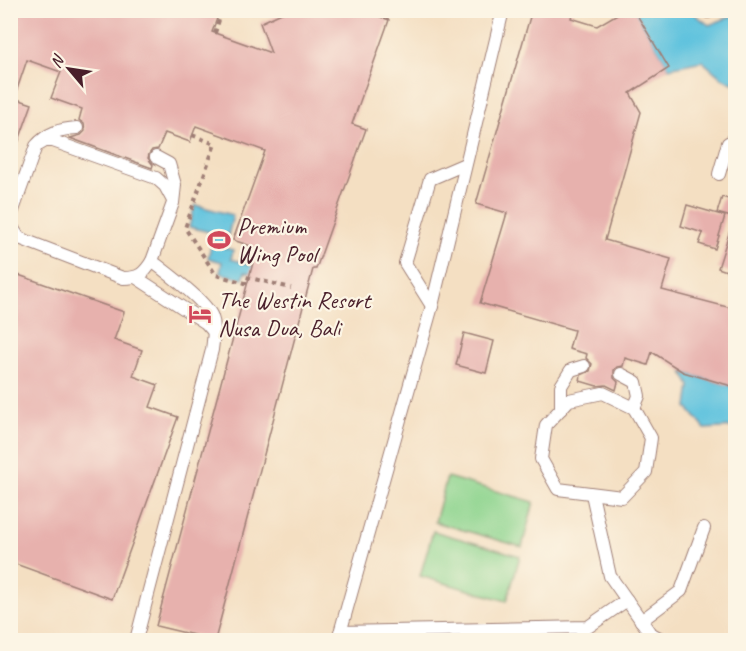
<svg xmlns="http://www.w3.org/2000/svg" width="746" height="651" font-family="Caveat,sans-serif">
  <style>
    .green { fill: #8dd48e; stroke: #6c7a5c; stroke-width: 1.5 }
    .water { fill: #60c3de; stroke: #557184; stroke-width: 1.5 }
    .building { fill: #e7b1ad }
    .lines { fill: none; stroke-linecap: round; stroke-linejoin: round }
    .lane-casing { stroke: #9f7f76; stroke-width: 14 }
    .path { stroke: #9f7f76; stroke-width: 4; stroke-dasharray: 4.5 4.5; stroke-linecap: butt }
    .lane { stroke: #fff; stroke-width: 12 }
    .labels { text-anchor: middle; stroke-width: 4.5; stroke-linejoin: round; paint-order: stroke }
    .poi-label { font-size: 24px; fill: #4a1f2b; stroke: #fcf5e5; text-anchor: start }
  </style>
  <rect width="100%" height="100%" fill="#fcf5e5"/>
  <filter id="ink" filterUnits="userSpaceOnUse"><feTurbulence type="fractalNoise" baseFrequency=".0167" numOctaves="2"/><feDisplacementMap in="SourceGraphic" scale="12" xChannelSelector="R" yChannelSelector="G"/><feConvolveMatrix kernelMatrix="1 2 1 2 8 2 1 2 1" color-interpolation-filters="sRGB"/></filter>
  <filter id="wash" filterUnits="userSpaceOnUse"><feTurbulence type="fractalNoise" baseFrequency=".008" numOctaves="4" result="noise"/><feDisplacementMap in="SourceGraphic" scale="24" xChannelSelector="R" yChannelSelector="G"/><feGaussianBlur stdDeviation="1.35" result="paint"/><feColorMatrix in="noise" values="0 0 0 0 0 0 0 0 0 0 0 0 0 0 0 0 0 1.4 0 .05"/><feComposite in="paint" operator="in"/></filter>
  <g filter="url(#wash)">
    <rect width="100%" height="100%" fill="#f4dfc2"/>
    <!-- green -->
    <g class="green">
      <path d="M447,477L534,502L522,547L435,522Z"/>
      <path d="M433,531L520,556L507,601L420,576Z"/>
    </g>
    <!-- water -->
    <g class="water">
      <path d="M637,11H690L709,25L730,17L732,11H735V84L722,78L702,61L669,68L635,13Z"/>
      <path d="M195,205L233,215L225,248L233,250L231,259L255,266L253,274L245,272L243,279L220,273L222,262L208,258L214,233L189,227Z"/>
      <path d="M683,372L735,387V427L705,429L687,407L690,386Z"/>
    </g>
    <g id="blocks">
      <!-- building -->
      <g class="building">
        <path d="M10,10H220L212,32L271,53L260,23L288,10H380L378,16L389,20L352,124L366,129L316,269H313L215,640L156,626L254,259L248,256L251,246L233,240L265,151L196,126L190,142L165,133L158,149L152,150L149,154L148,158L153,165L152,168L70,138L81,135L85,131L84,124L79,120L82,109L51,98L61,72L27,60L14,98L32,104L13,157L10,156Z"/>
        <path d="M532,10H573L571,18L597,26L624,10H634L669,68L630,93L641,112L605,240L671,259L662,290L735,309V387L683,372L652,352L648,365L625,358L623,366L617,367L614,370V378L618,382L616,390L606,385L597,386L580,381L581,375L590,371L592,364L586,358L587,354L569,349L574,330L480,303L507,213L476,204Z"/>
        <path d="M722,197L735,201V218L717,213Z"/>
        <path d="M687,205L725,216L715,249L699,244L703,233L681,226Z"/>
        <path d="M732,224H735V274L718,268Z"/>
        <path d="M10,272L124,312L114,340L142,350L133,376L158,385L150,407L178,417L112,599L10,562Z"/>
        <path d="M464,333L494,341L486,373L456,365Z"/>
      </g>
    </g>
  </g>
  <g filter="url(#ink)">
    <use href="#blocks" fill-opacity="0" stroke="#9f7f76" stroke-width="1.5"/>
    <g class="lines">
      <!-- lane casing -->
      <g class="lane-casing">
        <g id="lane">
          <path d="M707,10L708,12"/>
          <path d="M77,128C60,129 47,133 36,146L11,216L12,227L19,238L123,278C139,278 144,274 152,261"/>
          <path d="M40,144L45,141H53L156,178L165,186L172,199"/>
          <path d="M719,174L728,143L736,139"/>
          <path d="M137,278L206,323L214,332"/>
          <path d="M432,306L405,263L430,179L465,164"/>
          <path d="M621,374L636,382L639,396L634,408"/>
          <path d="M603,393L634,408L651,438L646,472L622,497L558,489L541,459L546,425L569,400Z"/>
          <path d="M561,409V386L571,370L584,366"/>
          <path d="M592,494L610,576L650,633L663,640"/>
          <path d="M641,621L681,591L704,528"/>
          <path d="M340,632L588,627L627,600"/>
          <path d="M136,640L212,350C213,340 216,327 212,317C206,301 167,273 152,261L173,203L175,185L169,164L156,157"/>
          <path d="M338,640L432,306L503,10"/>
        </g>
      </g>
      <!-- path -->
      <g class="path">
        <path d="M215,33L222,10"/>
        <path d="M192,135L215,144L185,228L216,275L245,283L246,277L291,288"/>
      </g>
      <!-- lane -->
      <use href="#lane" class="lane"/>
    </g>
  </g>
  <!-- icons -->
  <defs>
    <g id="stadium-bare" transform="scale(1.8)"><path d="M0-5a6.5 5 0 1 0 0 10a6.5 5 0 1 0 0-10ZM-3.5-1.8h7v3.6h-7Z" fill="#d1495b" stroke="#fcf5e5" stroke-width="2.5" paint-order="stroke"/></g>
    <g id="hotel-bare" transform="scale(1.8)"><path d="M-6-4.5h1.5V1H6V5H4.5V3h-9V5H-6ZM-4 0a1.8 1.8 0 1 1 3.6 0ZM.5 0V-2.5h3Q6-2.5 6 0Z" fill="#d1495b" stroke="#fcf5e5" stroke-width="2.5" paint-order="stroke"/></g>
  </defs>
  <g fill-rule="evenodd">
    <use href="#stadium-bare" x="219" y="240"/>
    <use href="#hotel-bare" x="200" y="314"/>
  </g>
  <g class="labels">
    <!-- poi labels -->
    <g class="poi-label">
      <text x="237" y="234">Premium<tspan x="237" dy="28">Wing Pool</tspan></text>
      <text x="218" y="308">The Westin Resort<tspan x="218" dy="28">Nusa Dua, Bali</tspan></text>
    </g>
  </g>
  <!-- margin -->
  <rect width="746" height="651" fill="none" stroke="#fcf5e5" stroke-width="36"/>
  <!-- north arrow -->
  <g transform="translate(69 69) rotate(299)" stroke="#fcf5e5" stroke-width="4.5" paint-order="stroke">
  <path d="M0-4.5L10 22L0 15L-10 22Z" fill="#4a1f2b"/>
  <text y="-9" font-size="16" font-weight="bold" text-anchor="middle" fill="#4a1f2b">N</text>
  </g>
</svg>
